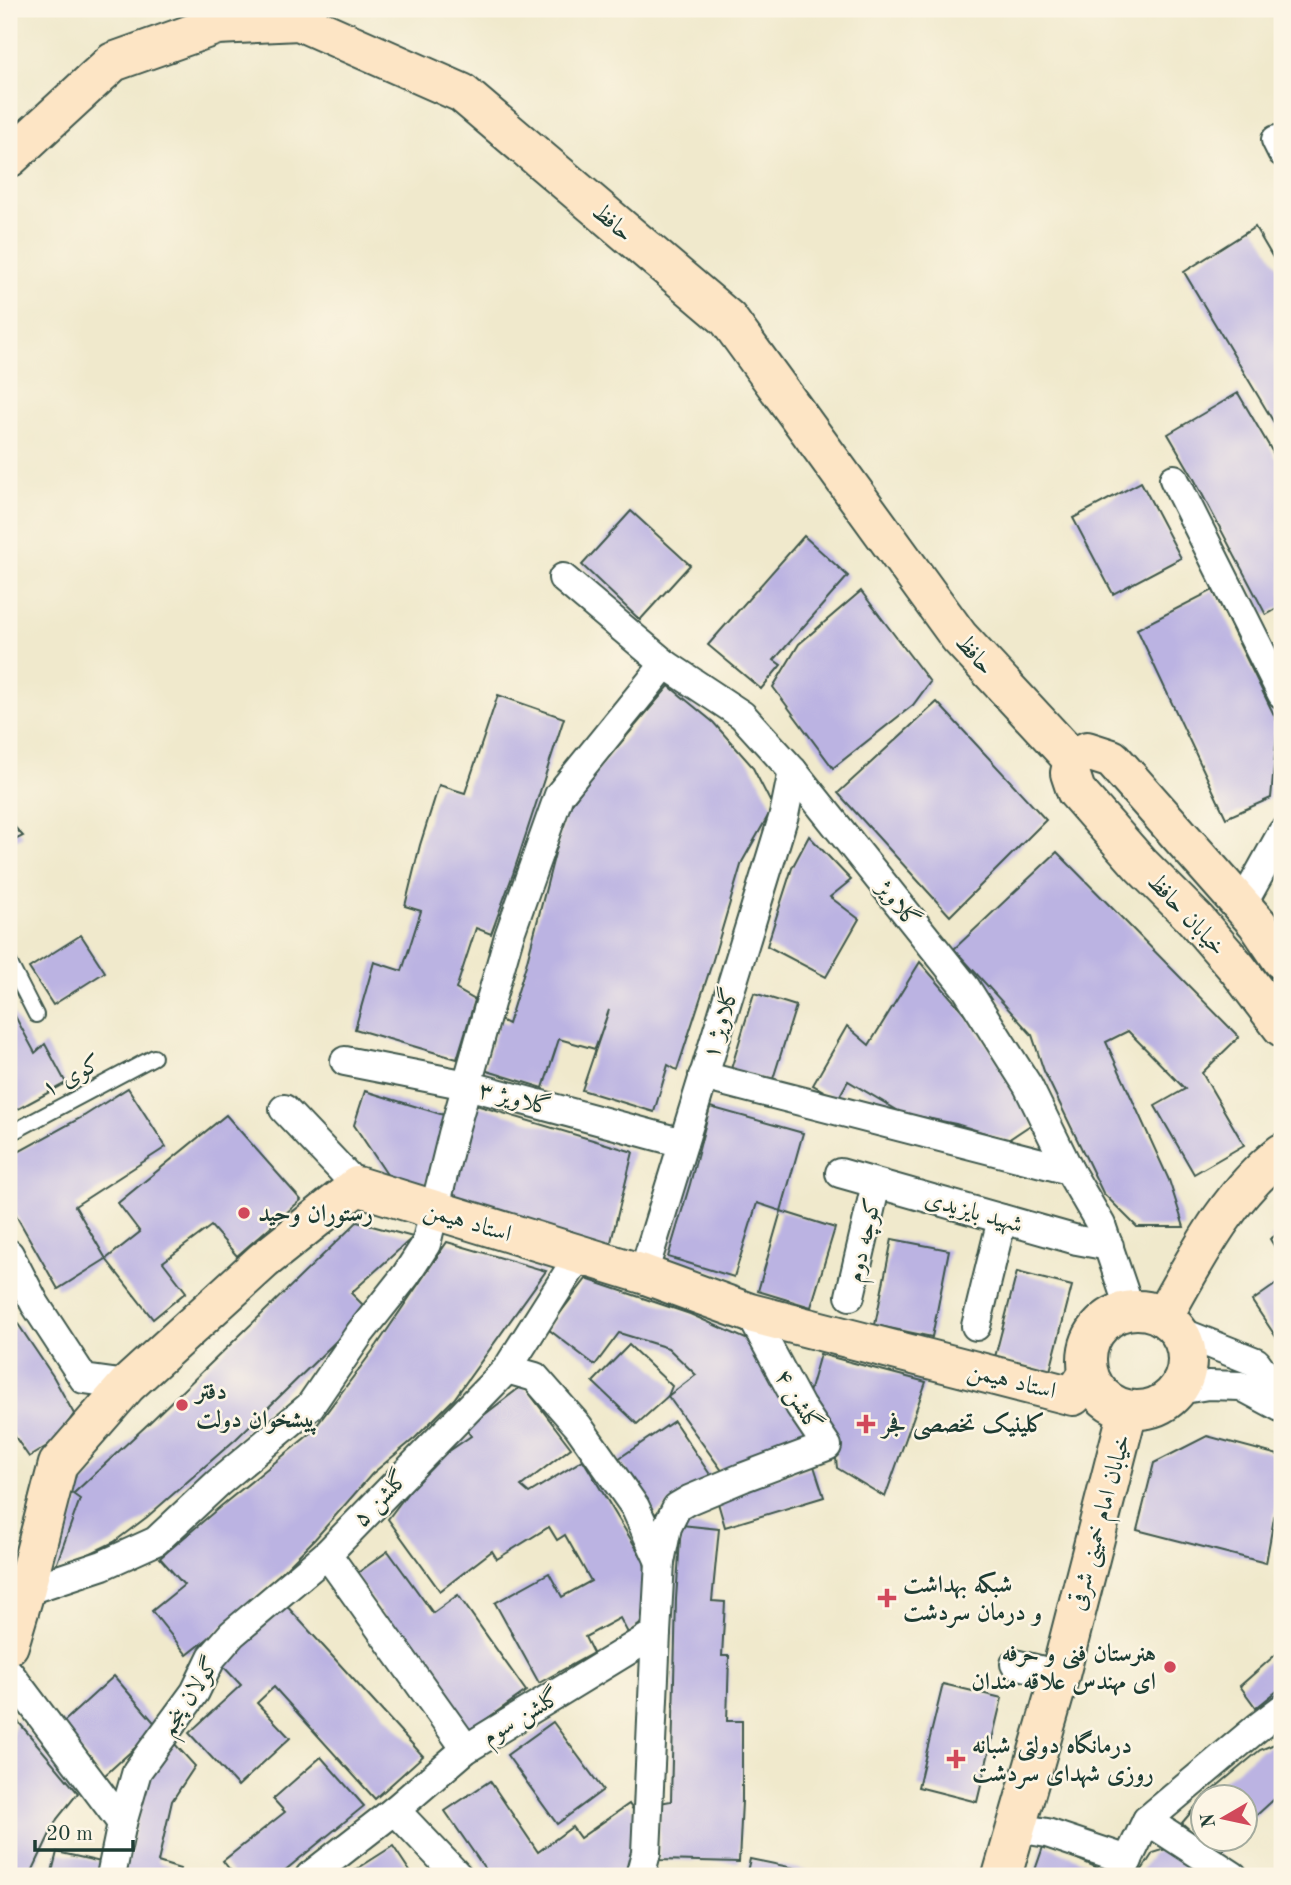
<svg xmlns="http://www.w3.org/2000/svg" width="1291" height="1885" font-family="'Old Standard TT',Amiri,serif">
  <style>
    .building { fill: #bbb3e2 }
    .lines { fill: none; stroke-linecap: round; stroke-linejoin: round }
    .service-casing { stroke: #3e574b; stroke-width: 18 }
    .minor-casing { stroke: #3e574b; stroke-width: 32 }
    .secondary-casing { stroke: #3e574b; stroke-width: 42 }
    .service { stroke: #fff; stroke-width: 14 }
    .minor { stroke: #fff; stroke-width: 28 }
    .secondary { stroke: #fde5c5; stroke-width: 38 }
    .poi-dot { fill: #d1495b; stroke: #fcf5e5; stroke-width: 2.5 }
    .labels { text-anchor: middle; stroke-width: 5; stroke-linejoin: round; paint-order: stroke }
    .street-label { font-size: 24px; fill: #1f3d34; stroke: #fcf5e5 }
    .poi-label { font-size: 24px; font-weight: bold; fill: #1f3d34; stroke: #fcf5e5; text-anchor: start }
  </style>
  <rect width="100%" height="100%" fill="#fcf5e5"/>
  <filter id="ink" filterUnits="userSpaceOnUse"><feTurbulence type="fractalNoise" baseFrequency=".0143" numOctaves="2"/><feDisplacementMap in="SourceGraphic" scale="14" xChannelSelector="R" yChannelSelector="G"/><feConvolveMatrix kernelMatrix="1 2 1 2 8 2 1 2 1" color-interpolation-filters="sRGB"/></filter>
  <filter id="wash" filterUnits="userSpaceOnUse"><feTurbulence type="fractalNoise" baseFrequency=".00686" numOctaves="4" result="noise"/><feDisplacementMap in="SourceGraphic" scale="28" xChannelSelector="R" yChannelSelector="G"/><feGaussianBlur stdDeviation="1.57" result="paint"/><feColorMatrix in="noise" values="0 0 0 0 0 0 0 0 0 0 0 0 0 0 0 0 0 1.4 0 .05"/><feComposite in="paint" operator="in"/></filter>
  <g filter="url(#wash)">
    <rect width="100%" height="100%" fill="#f0e9cc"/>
    <g id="blocks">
      <!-- building -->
      <g class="building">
        <path d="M1255,227L1282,273V436L1184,272Z"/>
        <path d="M1238,393L1282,468V606L1266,615L1192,475L1168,434Z"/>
        <path d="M1141,482L1181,558L1113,594L1073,518Z"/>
        <path d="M631,511L690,565L640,620L582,565Z"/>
        <path d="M804,536L848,576L774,660L781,665L761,689L708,645Z"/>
        <path d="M1213,590L1278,723L1271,798L1226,818L1137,629Z"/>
        <path d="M861,591L930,682L913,705L833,768L773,687L799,644Z"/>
        <path d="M669,686L713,722L752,766L773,807L742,862L712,963L677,1070L668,1065L654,1112L582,1090L609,1010L595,1049L559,1039L543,1088L484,1070L500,1020L508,1024L526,965L566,811L596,772Z"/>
        <path d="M498,695L564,718L513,874L491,934L476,928L456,989L475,1000L457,1059L355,1029L374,962L402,971L421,911L405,906L420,845L439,785L465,793Z"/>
        <path d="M937,702L1046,820L950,916L838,793Z"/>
        <path d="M9,821L23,836L9,843Z"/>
        <path d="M809,836L851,880L830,897L859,919L826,977L767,946L792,868Z"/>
        <path d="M1057,852L1239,1037L1202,1073L1244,1145L1194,1174L1155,1106L1185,1089L1128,1031L1106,1042L1169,1180L1184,1227H1137L1103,1193L1044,1071L1032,1035L954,949Z"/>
        <path d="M81,935L105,972L53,1005L29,968Z"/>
        <path d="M920,962L965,1014L999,1062L1032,1124L1008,1140L956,1124L902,1113L848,1081L838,1099L813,1085L847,1026L869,1045Z"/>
        <path d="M754,993L796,1006L772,1082L731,1069Z"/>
        <path d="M9,1005L35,1053L45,1044L66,1083L9,1114Z"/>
        <path d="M128,1088L166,1147L75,1206L106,1259L58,1289L9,1203V1157L84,1116Z"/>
        <path d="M365,1091L447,1116L424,1190L390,1179L354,1125Z"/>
        <path d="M476,1105L633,1152L609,1250L459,1209L451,1194Z"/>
        <path d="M710,1107L803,1133L781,1211L757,1203L734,1277L668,1257L690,1184Z"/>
        <path d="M226,1115L301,1200L237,1256L211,1226L163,1262L186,1292L153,1319L106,1259L140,1232L118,1203Z"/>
        <path d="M781,1211L835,1228L811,1307L758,1291Z"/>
        <path d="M357,1222L413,1237L351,1293L368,1310L236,1439L147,1517L114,1542L54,1571L80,1499L73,1494L148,1424Z"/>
        <path d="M1282,1231V1259L1270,1239Z"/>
        <path d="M892,1239L949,1250L932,1337L875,1325Z"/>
        <path d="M447,1242L546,1271L454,1399L415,1438L372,1474L315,1539L280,1574L220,1629L187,1655L152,1611L184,1585L160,1558L221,1506L311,1433L377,1345Z"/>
        <path d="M1017,1272L1072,1286L1050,1371L995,1357Z"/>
        <path d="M586,1279L690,1314L746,1339L785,1393L812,1440L723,1472L668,1396L696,1375L668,1348L619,1333L595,1365L548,1329Z"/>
        <path d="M1282,1280V1346L1252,1301Z"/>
        <path d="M18,1324L53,1376L74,1414L55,1441L29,1457L9,1428V1332Z"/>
        <path d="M629,1345L672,1386L668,1396L637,1424L593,1382Z"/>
        <path d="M820,1354L926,1382L885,1497L837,1468L835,1448L807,1400Z"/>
        <path d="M523,1385L571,1448L521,1486L529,1493L583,1460L644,1561L646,1576L645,1610L640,1624L628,1633L620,1618L585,1637L593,1653L539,1683L495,1603L549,1573L562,1597L591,1581L565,1535L557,1540L549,1527L497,1559L492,1551L440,1591L388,1519L429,1465L471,1436L466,1429Z"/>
        <path d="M674,1421L711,1476L655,1514L618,1459Z"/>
        <path d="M1207,1436L1282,1456V1473L1266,1563L1137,1530L1154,1463Z"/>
        <path d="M814,1466L824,1497L725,1527L716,1496Z"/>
        <path d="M681,1525L719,1529L712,1601L725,1602L722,1656H729L727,1721H742V1801L739,1862L659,1860L660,1803L671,1801L676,1599Z"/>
        <path d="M388,1551L433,1613L458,1595L526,1691L467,1733L355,1575Z"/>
        <path d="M284,1603L423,1756L375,1799L274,1687L257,1703L290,1738L238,1786L189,1733L241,1685L220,1663Z"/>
        <path d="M1282,1649V1687L1256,1708L1240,1686Z"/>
        <path d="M114,1676L158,1727L104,1776L58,1727Z"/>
        <path d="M943,1684L1002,1698L977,1802L918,1787Z"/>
        <path d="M16,1719L78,1793L57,1819L30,1876H9V1747Z"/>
        <path d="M553,1722L603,1790L557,1824L507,1755Z"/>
        <path d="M1282,1741V1792L1246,1825V1798L1204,1797L1260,1750Z"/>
        <path d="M173,1742L195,1766L172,1801L158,1862L180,1869L178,1876H123L130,1854L147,1777Z"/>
        <path d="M321,1757L364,1806L278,1876H235L223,1861L285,1812L273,1799Z"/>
        <path d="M490,1781L538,1852L572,1827L580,1838L629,1804L638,1817L633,1856L622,1876H605L603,1872L598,1876H490L445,1811Z"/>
        <path d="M1203,1798V1839L1232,1840L1218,1855L1182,1823Z"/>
        <path d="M1044,1844L1100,1869L1097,1876H1033Z"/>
        <path d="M393,1846L413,1876H346Z"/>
        <path d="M1169,1848L1211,1876H1138L1153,1853Z"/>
        <path d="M57,1852L101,1862L98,1876H51Z"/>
        <path d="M750,1859L823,1874V1876H746Z"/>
      </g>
    </g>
  </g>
  <g filter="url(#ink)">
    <use href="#blocks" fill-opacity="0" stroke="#3e574b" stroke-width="2"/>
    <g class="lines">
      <!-- service casing -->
      <g class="service-casing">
        <g id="service">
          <path d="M9,962L36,1015"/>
          <path d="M9,1134L154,1057"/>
        </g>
      </g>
      <!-- minor casing -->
      <g class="minor-casing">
        <g id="minor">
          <path d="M1276,140L1282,152"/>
          <path d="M1174,479L1282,694"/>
          <path d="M563,578L665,664L742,715L793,771L966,988L1028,1086L1069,1170L1101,1225L1130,1310"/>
          <path d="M1241,907L1282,833"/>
          <path d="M345,1061L467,1085L683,1143"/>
          <path d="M703,1076L1069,1170"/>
          <path d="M284,1109L357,1186"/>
          <path d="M840,1173L1077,1240L1109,1246"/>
          <path d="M9,1254L35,1304L84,1379L127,1385"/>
          <path d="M643,1274L784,815L793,771"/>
          <path d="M850,1296L876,1184"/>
          <path d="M976,1326L1002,1219"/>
          <path d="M1178,1331L1256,1362L1282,1398"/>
          <path d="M507,1369L535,1377L578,1426L635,1507L660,1562"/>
          <path d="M1178,1390L1208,1385L1241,1386L1282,1408"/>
          <path d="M25,1591L103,1565L156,1541L218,1483L310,1406L360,1333L406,1275L426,1244L453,1134L509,936L559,795L665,664"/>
          <path d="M1015,1664L1060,1675"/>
          <path d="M9,1673L122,1823"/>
          <path d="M466,1749L327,1554L507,1369L580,1254"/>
          <path d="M395,1810L458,1876"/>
          <path d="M1147,1820L1233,1876"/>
          <path d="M1017,1828L1047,1833L1128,1860"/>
          <path d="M111,1876L122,1823L137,1771L195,1692L212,1657L232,1634L327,1554"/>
          <path d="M310,1876L395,1810L466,1749L656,1633"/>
          <path d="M640,1876L646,1853L656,1633L660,1562L667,1527L677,1507L689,1500L744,1477L827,1446L800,1406L750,1313"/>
          <path d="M1120,1876L1147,1820L1257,1728L1282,1709"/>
        </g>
      </g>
      <!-- secondary casing -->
      <g class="secondary-casing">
        <g id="secondary">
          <path d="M9,158L113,62L217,25L299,21L462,93L728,319L959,637L1073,760"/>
          <path d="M1282,960L1257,923L1112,759L1087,751L1073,760L1070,773L1076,791L1140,864L1195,919L1238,969L1282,1027"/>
          <circle cx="1137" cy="1360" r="50"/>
          <path d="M1163,1317C1197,1257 1227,1196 1282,1153"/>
          <path d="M9,1645L25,1591L58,1464L127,1385L264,1260L357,1186L643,1274L750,1313L1073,1396L1088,1374"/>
          <path d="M1002,1876L1060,1675L1128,1410"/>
        </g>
      </g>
      <!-- service -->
      <use href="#service" class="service"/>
      <!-- minor -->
      <use href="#minor" class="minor"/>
      <!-- secondary -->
      <use href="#secondary" class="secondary"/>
    </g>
  </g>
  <!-- markers -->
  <g class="poi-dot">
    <circle cx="244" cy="1213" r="7"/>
    <circle cx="182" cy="1405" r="7"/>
    <path d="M862.5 1413.5h7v7h7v7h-7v7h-7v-7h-7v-7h7z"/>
    <path d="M883.5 1587.5h7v7h7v7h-7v7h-7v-7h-7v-7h7z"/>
    <circle cx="1170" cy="1667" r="7"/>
    <path d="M952.5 1748.5h7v7h7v7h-7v7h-7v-7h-7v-7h7z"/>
  </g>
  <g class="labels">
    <!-- street labels -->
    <g class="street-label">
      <text transform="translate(613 222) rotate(40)" y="8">حافظ</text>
      <text transform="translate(975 654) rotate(48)" y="8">حافظ</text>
      <text transform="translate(899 904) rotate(51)" y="8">گلاویژ</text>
      <text transform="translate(1187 914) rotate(47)" y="8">خیابان حافظ</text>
      <text transform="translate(720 1023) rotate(-73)" y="8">گلاویژ ۱</text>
      <text transform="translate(71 1075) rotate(-28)" y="8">کوی ۱</text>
      <text transform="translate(515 1098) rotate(15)" y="8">گلاویژ ۳</text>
      <text transform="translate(974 1211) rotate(16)" y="8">شهید بایزیدی</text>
      <text transform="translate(468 1221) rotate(17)" y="8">استاد هیمن</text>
      <text transform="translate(863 1240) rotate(-77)" y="8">کوچه دوم</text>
      <text transform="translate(1012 1380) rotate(14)" y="8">استاد هیمن</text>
      <text transform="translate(799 1400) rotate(59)" y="8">گلشن ۴</text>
      <text transform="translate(380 1498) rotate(-46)" y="8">گلشن ۵</text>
      <text transform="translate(1099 1522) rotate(-75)" y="8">خیابان امام خمینی شرقی</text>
      <text transform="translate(189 1696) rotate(-57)" y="8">گولان پنجم</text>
      <text transform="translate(521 1716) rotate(-31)" y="8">گلشن سوم</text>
    </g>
    <!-- poi labels -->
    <g class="poi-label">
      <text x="258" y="1221">رستوران وحید</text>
      <text x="196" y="1399">دفتر<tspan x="196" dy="28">پیشخوان دولت</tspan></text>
      <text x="882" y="1432">کلینیک تخصصی فجر</text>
      <text x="903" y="1592">شبکه بهداشت<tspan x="903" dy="28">و درمان سردشت</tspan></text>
      <text x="1156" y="1661" text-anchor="end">هنرستان فنی و حرفه<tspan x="1156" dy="28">ای مهندس علاقه مندان</tspan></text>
      <text x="972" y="1753">درمانگاه دولتی شبانه<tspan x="972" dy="28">روزی شهدای سردشت</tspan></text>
    </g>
  </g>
  <!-- margin -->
  <rect width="1291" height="1885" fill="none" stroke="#fcf5e5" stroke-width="35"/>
  <!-- north arrow -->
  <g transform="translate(1224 1818) rotate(261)"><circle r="33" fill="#fcf5e5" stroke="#a4ab9e" stroke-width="2"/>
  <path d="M0-5L12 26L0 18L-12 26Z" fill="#d1495b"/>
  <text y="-10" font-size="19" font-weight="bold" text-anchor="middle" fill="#1f3d34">N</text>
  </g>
  <!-- scale -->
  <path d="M35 1840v10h98v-10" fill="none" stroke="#1f3d34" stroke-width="3.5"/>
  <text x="46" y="1840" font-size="21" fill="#1f3d34" stroke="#fcf5e5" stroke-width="5" paint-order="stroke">20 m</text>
</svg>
